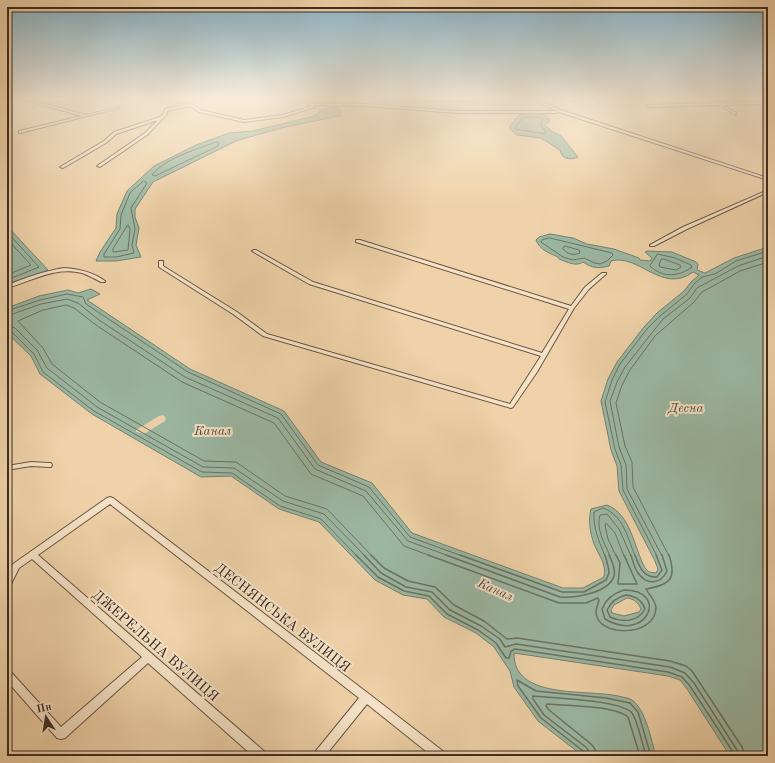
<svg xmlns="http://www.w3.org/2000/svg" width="775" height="763" font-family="'Old Standard TT',serif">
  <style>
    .water { fill: #9bb8a3; stroke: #758071; fill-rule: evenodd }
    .pier { fill: #efd2a9 }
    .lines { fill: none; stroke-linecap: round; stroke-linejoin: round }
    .shore-far1 { stroke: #6c7264; stroke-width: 1 }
    .shore { stroke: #6c7264; stroke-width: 1.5 }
    .street-casing { stroke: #6a5646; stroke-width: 2 }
    .street { fill: #f5e2c7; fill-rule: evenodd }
    .labels { text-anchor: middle; stroke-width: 4; stroke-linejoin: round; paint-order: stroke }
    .water-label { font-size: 13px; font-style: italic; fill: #50493e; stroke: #f5e2c7 }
    .near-street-label { font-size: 14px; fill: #3d2d25; stroke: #f5e2c7 }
  </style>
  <rect width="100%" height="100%" fill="#efd2a9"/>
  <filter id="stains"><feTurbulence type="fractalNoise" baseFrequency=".005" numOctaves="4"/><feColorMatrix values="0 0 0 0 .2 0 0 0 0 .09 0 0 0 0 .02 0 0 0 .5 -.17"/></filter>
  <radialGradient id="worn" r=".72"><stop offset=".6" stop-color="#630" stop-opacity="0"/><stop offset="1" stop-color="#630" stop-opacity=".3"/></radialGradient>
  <!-- water -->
  <g class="water">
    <path d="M336,106L342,112L339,116L281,128L236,141L153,182L135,209V217L139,228L136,245L141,257L116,261H96L100,252L116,228L117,214L127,191L154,166L196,145L229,133L253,131L314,116L322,110Z"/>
    <path d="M533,113L546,115L550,121L545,125L551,131L561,136L578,157C571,160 562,160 560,150L541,138L517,135L510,129V126L520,114Z"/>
    <path d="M7,226L48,270L7,284Z"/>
    <path d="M550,234L573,238L587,244L614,249L639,258L640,260L650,261L652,258L645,252L647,251L672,252L696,262L698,264L697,270L705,273L734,258L768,247V756H730L687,689L680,680L668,676L514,653C513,700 586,689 618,696C622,697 629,698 632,700C646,710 651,740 656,756H583L538,721L514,687L510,671L494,647L476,633L444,617L427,599L403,595L375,580L319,522L279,509L231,476L201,477L92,414L40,374L31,356L7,333V308L39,296L68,290L78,293L91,289L100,294L87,300L190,369L284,411L321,462L372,483L412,533L563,588H583L604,577C607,564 599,556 594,544C590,532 588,521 591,509L607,505C631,514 634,548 645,568L649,572L656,573L658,569L655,561L619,491L617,466L611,450L601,401L608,379L617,362L644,327L657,313L684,291L691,282L699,275L693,272C662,295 639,253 611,261L609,266C598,269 592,268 583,262C576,267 567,262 559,259L558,257C549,253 540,250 536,240L539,237ZM627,598C634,599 638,602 641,609L639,612L624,616L612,613L611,610L614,605Z"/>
  </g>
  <!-- pier -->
  <path class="pier" d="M163,415L166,418L165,421L144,434L136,432V430L159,416Z"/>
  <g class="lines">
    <!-- shore-far1 -->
    <g class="shore-far1">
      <path d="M533,117L543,118L541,126L546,132L545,134L515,129L522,118Z"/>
      <path d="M216,142L219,143L218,146L155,176L152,175C164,159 197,149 216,142Z"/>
      <path d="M144,181L147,183L131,208L135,229L132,245L134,253L116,257H104V254L120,229L121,215L130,193Z"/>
      <path d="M128,225L130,229L128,250L113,252V249Z"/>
      <path d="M7,232L39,267L7,280"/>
      <path d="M550,238L612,253L613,255L607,261L600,264L595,263L584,258L573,260L563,257L541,242L542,240Z"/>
      <path d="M7,239L31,265L7,275"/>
      <path d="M565,246L579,250L580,253C573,256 568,254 563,249Z"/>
      <path d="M658,254L675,258L691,265L692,267C679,277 662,278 650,266Z"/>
      <path d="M664,259L680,265L681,267L676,270L660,267L659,265L661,260Z"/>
      <path d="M7,311L40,300L67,294L83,297L86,304L188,372L281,414L318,465L369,487L410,537L462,556"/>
      <path d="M7,316L41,304L67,299L78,303L99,320L185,377L278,418L315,469L366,491L408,541L449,556"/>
      <path d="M7,325L15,328L37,350L47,368L97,407L203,467L234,468L283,501L324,514L365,556"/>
      <path d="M7,330L11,331L34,354L43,372L94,411L202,472L232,473L280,506L321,519L357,556"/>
      <path d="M372,556L327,509L285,496L236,462L204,461L100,402L52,364L43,348L18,321L43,310L66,305L74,308L96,325L182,382L274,423L311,474L363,496L404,546L431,556"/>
      <path d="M605,556C599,541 593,528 594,512L603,508C623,515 628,538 635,556"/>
      <path d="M610,556C604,542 596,530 600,515L607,514L619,529L631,556"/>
      <path d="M616,556L608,539L605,525L606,523L615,533L624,556"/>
      <path d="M657,556L623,490L621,465L615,449L605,402L612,380L620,364L647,329L660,316L687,294L694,284L702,277L715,274L736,261L768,251"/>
      <path d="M662,556L627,489L626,465L619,447L610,401L617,382L625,367L663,319L690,298L697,288L738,266L768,256"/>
      <path d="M669,556L633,487L632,462L625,446L616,403L622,385L630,370L655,336L694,302L702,292L740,271L768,262"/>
    </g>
    <!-- shore -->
    <g class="shore">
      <path d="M356,555L378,577L404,591L429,596L447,614L478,630L496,643L506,658H509L511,651L515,649L668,672L682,677L690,686L733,752V756"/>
      <path d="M364,555L381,573L406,587L432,592L450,610L481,626L500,639L505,647L516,644L670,667L685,673L694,683L737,750L739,756"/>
      <path d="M371,555L384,568L408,581L435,587L454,605L484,621L507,639L517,638L670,661L686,666L692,671L742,747L745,756"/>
      <path d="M428,555L559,603H586L598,598L599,600C598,604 596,608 596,612C596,637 655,638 656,608C656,601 649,595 646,589C670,585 677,579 669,555"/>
      <path d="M446,555L560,597C575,598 609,593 614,576C616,569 612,561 609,555"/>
      <path d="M460,555L562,592H584L606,580L609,573L608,566L605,555"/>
      <path d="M616,555L620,563L618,584H637L624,555"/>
      <path d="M631,555C633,561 634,568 638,573C647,586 661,584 667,571L662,555"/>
      <path d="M635,555C639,566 643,578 657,577L662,570L656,555"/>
      <path d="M624,590C670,590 647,644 605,619L602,609C606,599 614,593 624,590Z"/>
      <path d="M626,595C636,596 642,600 645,609C638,622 622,623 610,617L607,610C611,602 617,597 626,595Z"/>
      <path d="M585,756L583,751L541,718L518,686L517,680L536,691L606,698L630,703L638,712L651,756"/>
      <path d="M590,756L587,748L544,715L533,699V696C552,698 621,700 632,713C637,719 643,746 646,756"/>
      <path d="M596,756L595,749L591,744L549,710L546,706L547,704C564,705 617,706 628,717L640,756"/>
    </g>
    <!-- street casing -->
    <g class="street-casing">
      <g id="street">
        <path d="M17,98H23L86,115L118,107L119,108L20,133H19V131L82,116Z"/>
        <path d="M167,98H173L190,103L201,110L244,120L283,115L312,106L293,98H298L311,103L366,104L458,111H556L558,112L556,113H458L366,106L314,105L315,107L283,117L244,122L199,112L190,106L167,111V114L147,135L100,167L97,166L145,133L158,120L116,134L106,143L63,168L60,167L104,141L114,132L160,117L164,113L165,109L187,104Z"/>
        <path d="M409,98H412V100L527,98L411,102Z"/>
        <path d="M529,98H533L561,110L768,178V180L559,112Z"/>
        <path d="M595,98H598L601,102L599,103Z"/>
        <path d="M714,98L721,103L768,102V104L723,105L736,113L735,115L720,105L647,107L646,106L647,105L717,103L710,98Z"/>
        <path d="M768,190V192L687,229L654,246H650V245L683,227Z"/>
        <path d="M356,240H360L571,306L585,287L602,273H606V274L589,289L574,308L537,372L513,407L511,408L263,336L233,314L159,267V261H163V266L237,312L267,334L510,404L541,356L309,284L252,251L254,250H256L313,282L542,353L569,309L356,242Z"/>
        <path d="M64,268C79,269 93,272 105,281V282H101C95,279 88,275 82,273C55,266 32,281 7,288V285C26,278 44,271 64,268Z"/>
        <path d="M31,462L49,463H51L52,465L51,467H49L31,466L7,470V466Z"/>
        <path d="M110,497L113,498L369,694L444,752L445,756H432L367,704L325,756H314L315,752L359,698L110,504L38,555L265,752L266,756H253L148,663L65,738L61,739L57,738L7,681V670L10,671L61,727L142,657L32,559L19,568L10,586L7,587V576L13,564L107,498Z"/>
      </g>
    </g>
    <!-- street -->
    <use href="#street" class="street"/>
  </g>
  <!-- sky -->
  <linearGradient id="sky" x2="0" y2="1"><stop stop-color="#89b6cc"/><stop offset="0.48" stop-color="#f8ebd8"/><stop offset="1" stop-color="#f8ebd8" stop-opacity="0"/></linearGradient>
  <rect width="775" height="205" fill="url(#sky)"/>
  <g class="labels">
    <!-- water labels -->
    <g class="water-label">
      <text x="686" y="412">Десна</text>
      <text x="213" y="435">Канал</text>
      <text transform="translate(496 589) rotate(24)" y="5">Канал</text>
    </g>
    <!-- near-street labels -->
    <g class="near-street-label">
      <text transform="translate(283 617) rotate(38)" y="5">ДЕСНЯНСЬКА ВУЛИЦЯ</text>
      <text transform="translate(156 645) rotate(41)" y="5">ДЖЕРЕЛЬНА ВУЛИЦЯ</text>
    </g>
  </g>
  <!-- margin -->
  <rect width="775" height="763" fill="none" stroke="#efd2a9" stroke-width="24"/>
  <rect x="8" y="8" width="759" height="747" fill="none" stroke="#3d2d25" stroke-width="2"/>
  <rect x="12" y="12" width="751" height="739" fill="none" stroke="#3d2d25"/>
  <!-- north arrow -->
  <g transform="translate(46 717) rotate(348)" stroke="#f5e2c7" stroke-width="3" paint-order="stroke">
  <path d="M0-3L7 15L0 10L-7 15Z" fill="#3d2d25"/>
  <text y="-6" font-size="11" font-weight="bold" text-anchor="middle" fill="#3d2d25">Пн</text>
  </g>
  <rect width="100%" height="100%" filter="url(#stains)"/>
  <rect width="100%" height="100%" fill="url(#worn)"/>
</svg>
